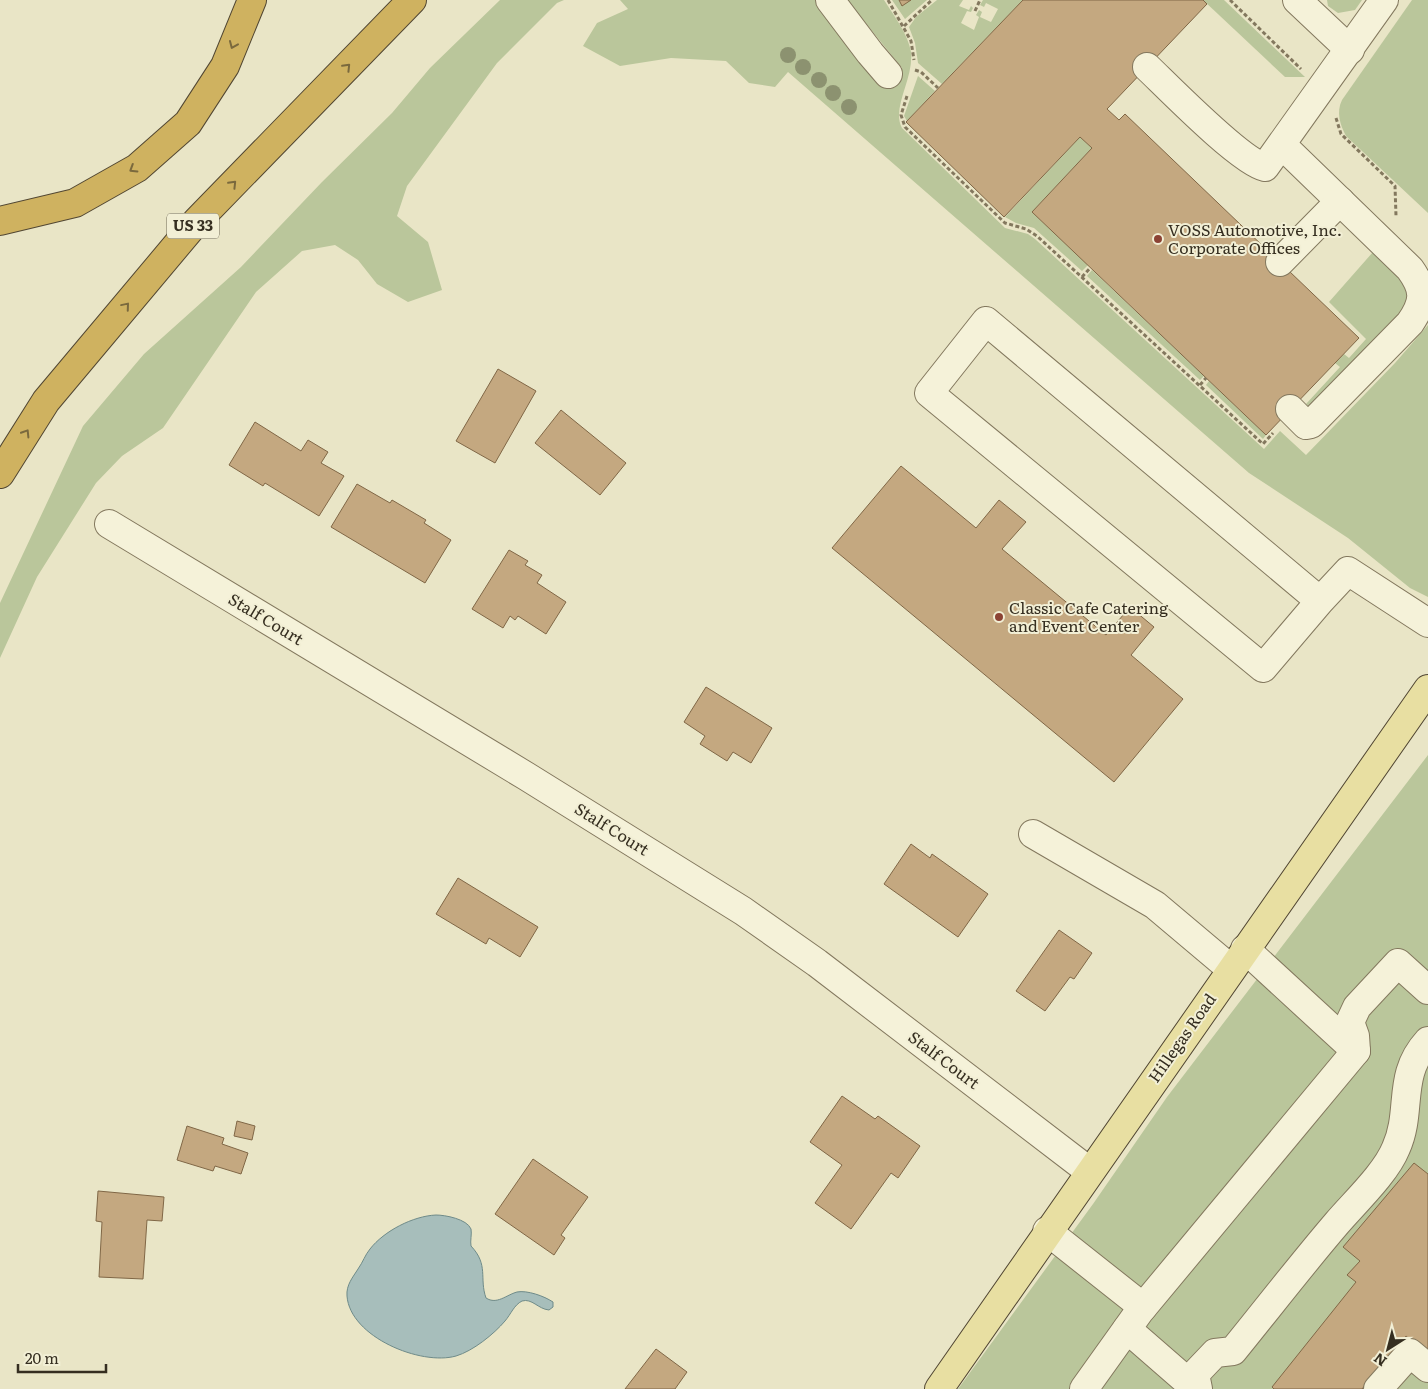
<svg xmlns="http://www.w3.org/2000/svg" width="1428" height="1389" font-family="Literata,serif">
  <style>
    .green { fill: #bac69b }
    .water { fill: #a7bebb; stroke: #6f8b89 }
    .building { fill: #c4a880; stroke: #806746 }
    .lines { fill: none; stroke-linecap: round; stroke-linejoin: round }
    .minor-casing { stroke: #83785e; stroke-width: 30 }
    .major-casing { stroke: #514632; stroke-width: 30 }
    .highway-casing { stroke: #514632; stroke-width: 30 }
    .path { stroke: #83785e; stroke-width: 3; stroke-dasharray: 4 2.5; stroke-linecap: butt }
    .minor { stroke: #f5f2d9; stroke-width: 28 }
    .major { stroke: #e8dfa2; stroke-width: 28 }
    .highway { stroke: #cfb260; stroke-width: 28 }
    .tree { fill: #8c9270 }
    .oneway { stroke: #7a693d }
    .poi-dot { fill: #8c4334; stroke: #f2efd5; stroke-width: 2 }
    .labels { text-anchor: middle; stroke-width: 4; stroke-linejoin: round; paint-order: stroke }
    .shield { fill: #f2efd5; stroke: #6e6856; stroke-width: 1 }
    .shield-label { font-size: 15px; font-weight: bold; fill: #352e20 }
    .poi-label { font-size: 16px; fill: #352e20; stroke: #f2efd5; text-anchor: start }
    .street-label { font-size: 16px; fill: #352e20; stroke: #f2efd5 }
  </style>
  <rect width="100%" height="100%" fill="#e9e5c6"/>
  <!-- green -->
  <g class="green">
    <path d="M500,0H564L557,3L497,63L407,186L397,216L428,242L442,290L408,302L377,284L358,260L335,245L302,251L256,292L163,428L122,456L96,483L37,577L0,658V603L83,426L144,354L241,267L322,182L392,113L430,68Z"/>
    <path d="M620,0H815L849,49L880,85L902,68L847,0H884C894,16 908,34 911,52C914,79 891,108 902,128L1005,228L1028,234L1035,239L1264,449L1280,431L1306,455L1395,363L1428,325V597L1410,588L1348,538L1249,473L788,72L775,87L749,83L726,61L671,58L620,66L583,46L597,23L628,9Z"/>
    <path d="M892,0H899L902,5L911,0H927L905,19Z"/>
    <path d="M937,0H963L959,6L969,10L971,6L973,8L971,12L967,11L961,23L974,30L979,17L976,15L979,10L982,12L980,17L991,22L998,9L986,3L984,7L980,5L983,0H1023L942,84L918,63L915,43L909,27L916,17Z"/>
    <path d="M1203,0H1224L1305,77H1285Z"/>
    <path d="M1327,0H1362L1355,10L1338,13L1328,6Z"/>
    <path d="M1412,0H1428V213L1346,136C1340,125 1336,112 1342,100Z"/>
    <path d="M918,76L935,91L907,121L904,116Z"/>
    <path d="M1080,137L1092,148L1032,212L1088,265L1082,271L1034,228L1016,223L1005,217Z"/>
    <path d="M1373,252L1408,285L1409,295L1407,306L1311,409L1306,404L1340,367L1335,363L1344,354L1349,358L1366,339L1329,302Z"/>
    <path d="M1092,270L1204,376L1200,380L1087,276Z"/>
    <path d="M1209,381L1266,435L1263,439L1206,385Z"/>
    <path d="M1428,755V1389H958L1093,1204L1167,1097Z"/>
  </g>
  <!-- water -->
  <path class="water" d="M436,1215C445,1215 467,1219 471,1229C472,1234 470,1241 471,1246C489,1265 479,1278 486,1298C497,1305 506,1295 517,1292C527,1290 544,1296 553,1302V1307L549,1310C538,1309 532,1298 522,1301C514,1305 511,1314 505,1321C494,1334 473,1351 456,1356C421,1366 350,1337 347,1296C346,1285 353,1277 358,1269C363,1262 365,1255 370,1249C384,1231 413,1216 436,1215Z"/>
  <!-- building -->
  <g class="building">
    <path d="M899,0H911L902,6Z"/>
    <path d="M1023,0H1203L1207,4L1107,109L1119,120L1125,114L1359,338L1266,435L1032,212L1092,148L1080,137L1004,217L906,122Z"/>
    <path d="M498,369L536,391L495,463L456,441Z"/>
    <path d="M561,410L626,463L600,495L535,443Z"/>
    <path d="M255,422L301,451L308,440L328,452L321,463L344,476L319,516L265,483L263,486L229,465Z"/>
    <path d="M901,466L976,528L999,500L1026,522L1002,549L1106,635L1130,607L1154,627L1131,655L1183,699L1114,782L832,548Z"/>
    <path d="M357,484L390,503L392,500L426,520L424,523L451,540L425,583L331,527Z"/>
    <path d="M509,550L528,561L525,565L542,575L537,583L566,602L546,634L518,616L515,620L510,616L503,628L472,609Z"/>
    <path d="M706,687L772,728L751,763L733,752L727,761L700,744L705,736L684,722Z"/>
    <path d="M911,844L930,858L932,854L988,894L958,937L884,884Z"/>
    <path d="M458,878L538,927L520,957L489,938L486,944L436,914Z"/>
    <path d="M1059,930L1092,953L1074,979L1070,977L1045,1011L1016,991Z"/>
    <path d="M842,1096L875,1119L878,1116L920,1146L898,1178L891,1173L851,1229L815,1203L842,1165L810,1142Z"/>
    <path d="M237,1121L255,1126L252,1140L234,1136Z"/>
    <path d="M187,1126L224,1138L222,1144L248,1153L241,1174L215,1166L213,1171L177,1160Z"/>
    <path d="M533,1159L588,1197L561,1235L565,1238L554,1255L495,1214Z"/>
    <path d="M1414,1163L1428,1174V1355L1406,1336L1362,1389H1274L1272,1387L1356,1282L1347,1275L1360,1261L1343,1247Z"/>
    <path d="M98,1191L164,1197L162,1221L147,1220L143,1279L99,1277L102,1222L96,1221Z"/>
    <path d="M656,1349L687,1372L675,1389H625Z"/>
  </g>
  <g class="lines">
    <!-- minor casing -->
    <g class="minor-casing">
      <g id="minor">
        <path d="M830,0L870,53L888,74"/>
        <path d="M1297,0L1350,50"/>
        <path d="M1147,67C1169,88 1241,162 1265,167L1384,0"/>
        <path d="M1282,145L1410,269C1425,290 1425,301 1410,323L1311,424L1306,425L1290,409"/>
        <path d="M1280,262L1340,201"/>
        <path d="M109,524L526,776L743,911L817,963L1089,1171"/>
        <path d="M1320,601L986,321L929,393L1263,668L1320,601L1348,571L1428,623"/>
        <path d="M1033,834L1155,905L1231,969"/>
        <path d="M1245,949L1356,1051"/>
        <path d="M1047,1231L1143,1307"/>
        <path d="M1127,1329L1196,1389"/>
        <path d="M1084,1389L1139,1312L1356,1051L1355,1036L1350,1022L1357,1007L1398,963L1428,990"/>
        <path d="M1198,1389L1195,1374L1215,1353L1233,1351C1268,1308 1301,1265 1337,1223C1355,1202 1386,1173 1396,1148C1413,1110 1396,1076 1428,1041"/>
        <path d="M1378,1389L1410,1353L1428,1368"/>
      </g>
    </g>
    <!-- major casing -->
    <g class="major-casing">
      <path id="major" d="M939,1389L1428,689"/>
    </g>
    <!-- highway casing -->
    <g class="highway-casing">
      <g id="highway">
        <path d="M0,221L75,203L137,168L188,123L225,66L252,0"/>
        <path d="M0,474L46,401L197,221L412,0"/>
      </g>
    </g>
    <!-- path -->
    <g class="path">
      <path d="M888,0L911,41L914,60"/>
      <path d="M1230,0L1301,69"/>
      <path d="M975,11L980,0"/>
      <path d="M904,26L932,0"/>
      <path d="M915,70L921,72L938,88"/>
      <path d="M907,96L901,115L905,127L1005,223L1026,229L1037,236L1263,444L1273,433"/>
      <path d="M1336,118L1341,134L1395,186L1396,216"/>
      <path d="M1082,277L1090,268"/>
      <path d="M1200,385L1206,378"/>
    </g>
    <!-- minor -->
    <use href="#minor" class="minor"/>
    <!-- major -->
    <use href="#major" class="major"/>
    <!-- highway -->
    <use href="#highway" class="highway"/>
  </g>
  <!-- trees -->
  <g class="tree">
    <circle cx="788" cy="55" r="8"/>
    <circle cx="803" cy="67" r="8"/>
    <circle cx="819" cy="80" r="8"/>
    <circle cx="833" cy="93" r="8"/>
    <circle cx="849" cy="107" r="8"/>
  </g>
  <!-- one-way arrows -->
  <defs><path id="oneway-chevron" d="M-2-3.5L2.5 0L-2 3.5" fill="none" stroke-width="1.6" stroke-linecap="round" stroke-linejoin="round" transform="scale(1.25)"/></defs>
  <g class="oneway">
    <use href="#oneway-chevron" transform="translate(233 45) rotate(113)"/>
    <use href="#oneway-chevron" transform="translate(347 67) rotate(-46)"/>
    <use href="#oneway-chevron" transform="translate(133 169) rotate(148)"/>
    <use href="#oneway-chevron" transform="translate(233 184) rotate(-46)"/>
    <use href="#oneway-chevron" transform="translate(126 306) rotate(-50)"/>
    <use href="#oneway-chevron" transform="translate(26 433) rotate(-58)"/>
  </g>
  <!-- markers -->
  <g class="poi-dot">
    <circle cx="1158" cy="239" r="5"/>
    <circle cx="999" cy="617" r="5"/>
  </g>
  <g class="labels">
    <!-- shield labels -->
    <rect class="shield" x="167" y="213.5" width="52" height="25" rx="4"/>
    <g class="shield-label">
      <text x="193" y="231">US 33</text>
    </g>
    <!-- poi labels -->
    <g class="poi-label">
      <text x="1168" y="236">VOSS Automotive, Inc.<tspan x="1168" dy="18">Corporate Offices</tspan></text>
      <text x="1009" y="614">Classic Cafe Catering<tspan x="1009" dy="18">and Event Center</tspan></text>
    </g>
    <!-- street labels -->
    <g class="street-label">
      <text transform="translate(266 619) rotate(31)" y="6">Stalf Court</text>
      <text transform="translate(612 829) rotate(32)" y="6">Stalf Court</text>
      <text transform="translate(1182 1038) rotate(-55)" y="6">Hillegas Road</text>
      <text transform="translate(944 1060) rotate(37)" y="6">Stalf Court</text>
    </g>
  </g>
  <!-- north arrow -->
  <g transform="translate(1388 1349) rotate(216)" stroke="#f2efd5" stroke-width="4" paint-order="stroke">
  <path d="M0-4L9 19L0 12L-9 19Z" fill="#352e20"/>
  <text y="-8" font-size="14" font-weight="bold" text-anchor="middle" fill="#352e20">N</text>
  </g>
  <!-- scale -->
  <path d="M18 1364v8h88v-8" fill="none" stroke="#352e20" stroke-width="2.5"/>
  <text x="25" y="1364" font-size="15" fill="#352e20" stroke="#f2efd5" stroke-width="4" paint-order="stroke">20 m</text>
</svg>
